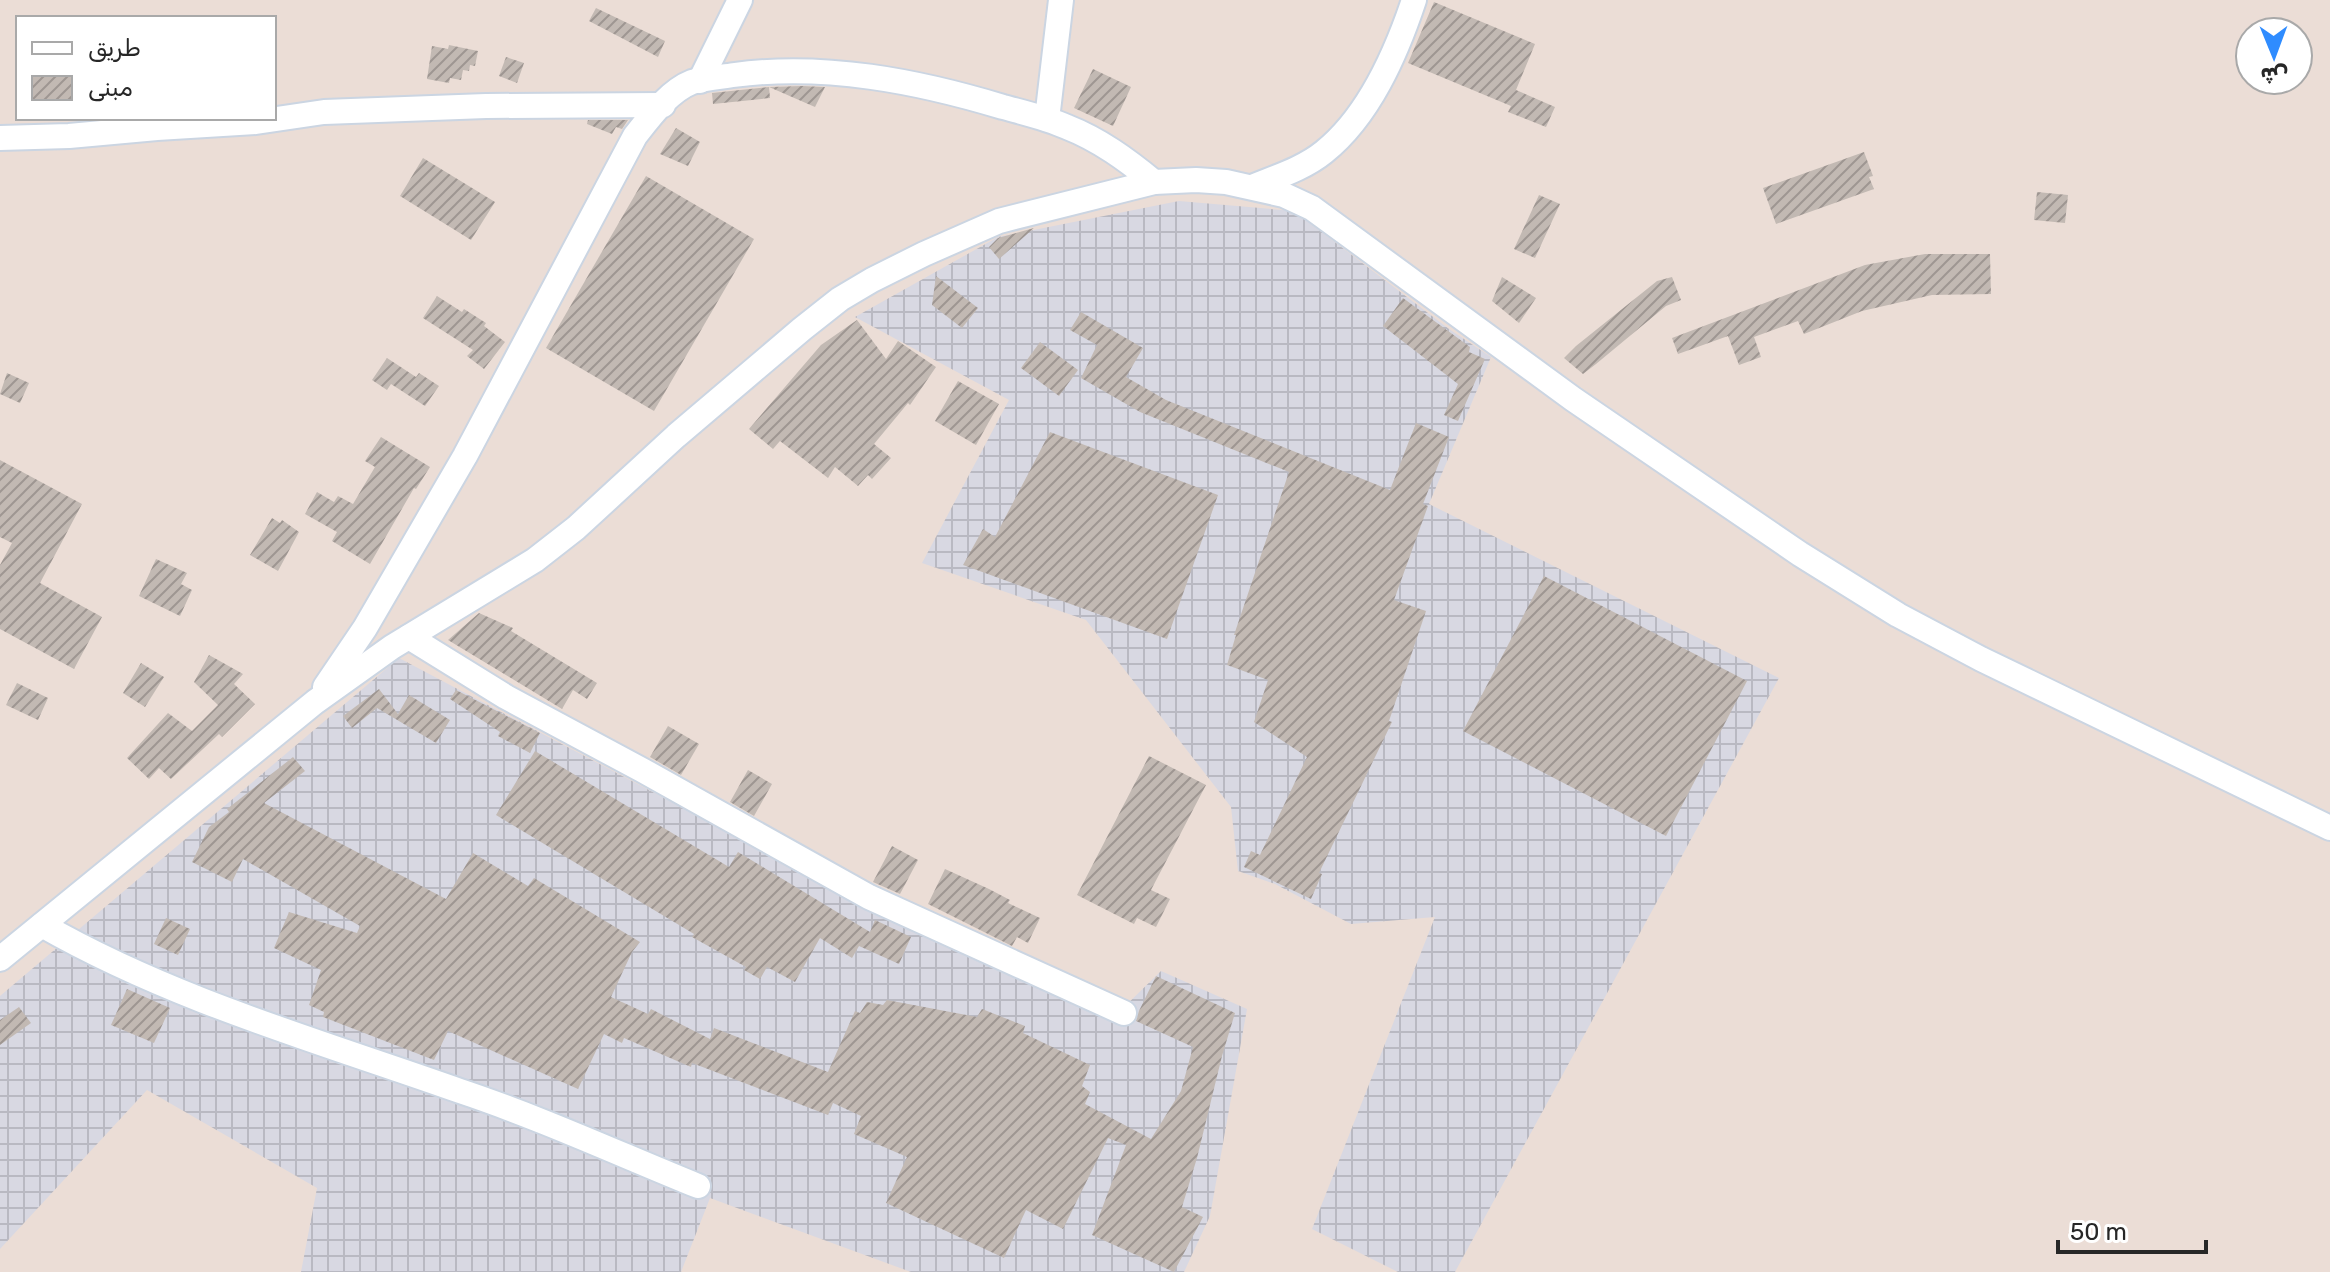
<svg xmlns="http://www.w3.org/2000/svg" width="2330" height="1272" font-family="Rubik,Cairo,sans-serif">
  <style>
    .industrial { fill: url(#industrial-grid) }
    .building { fill: url(#building-hatch) }
    .lines { fill: none; stroke-linecap: round; stroke-linejoin: round }
    .minor-casing { stroke: #cbd5e2; stroke-width: 28 }
    .minor { stroke: #fff; stroke-width: 24 }
  </style>
  <defs>
    <pattern id="industrial-grid" width="8" height="8" patternUnits="userSpaceOnUse" patternTransform="scale(2)"><rect width="8" height="8" fill="#d8d8e2"/><path d="M0 4h8M4 0v8" fill="none" stroke="#b9b9c2"/></pattern>
    <pattern id="building-hatch" width="6" height="6" patternUnits="userSpaceOnUse" patternTransform="scale(2)"><rect width="6" height="6" fill="#c2b9b3"/><path d="M-1 1l2-2M0 6l6-6M5 7l2-2" fill="none" stroke="#9e9692"/></pattern>
  </defs>
  <rect width="100%" height="100%" fill="#ebddd6"/>
  <!-- industrial -->
  <g class="industrial">
    <path d="M1179,201L1294,211L1449,329L1491,357L1429,504L1779,678L1455,1272H1398L1312,1229L1435,917L1351,924L1275,884L1238,871L1231,807L1086,620L922,563L1009,400L855,317L998,237Z"/>
    <path d="M399,658L893,919L1116,1015L1161,971L1247,1009L1210,1216L1184,1272H911L710,1198L681,1272H301L317,1188L147,1090L0,1249V996Z"/>
  </g>
  <!-- building -->
  <g class="building">
    <path d="M1434,2L1535,44L1516,90L1555,107L1546,127L1508,112L1511,106L1408,63Z"/>
    <path d="M596,8L665,41L658,57L589,21Z"/>
    <path d="M449,45L478,51L475,66L470,65L469,71L463,70L461,80L450,78L449,83L427,79L432,46L448,49Z"/>
    <path d="M506,57L524,63L517,83L499,76Z"/>
    <path d="M1093,69L1131,87L1113,126L1074,108Z"/>
    <path d="M802,86L825,87L815,107L769,87L770,98L713,104L712,93L769,87Z"/>
    <path d="M588,120H628L622,129L616,127L612,134L587,124Z"/>
    <path d="M676,128L700,142L688,166L660,154Z"/>
    <path d="M1864,152L1873,176L1869,177L1874,189L1776,224L1763,188Z"/>
    <path d="M423,158L495,202L471,240L400,196Z"/>
    <path d="M646,176L754,239L654,411L546,348Z"/>
    <path d="M2037,192L2068,195L2065,223L2034,220Z"/>
    <path d="M1539,195L1560,204L1535,258L1514,249Z"/>
    <path d="M1034,228L999,259L989,247L998,238Z"/>
    <path d="M1925,254H1990L1991,294L1932,295L1862,311L1804,334L1798,321L1754,337L1761,357L1739,365L1728,336L1678,354L1672,338L1865,265Z"/>
    <path d="M936,276L978,308L962,328L932,305Z"/>
    <path d="M1502,277L1536,298L1519,323L1492,301Z"/>
    <path d="M1672,277L1681,300L1666,306L1596,364L1583,374L1564,358L1576,346L1657,281Z"/>
    <path d="M437,296L462,312L464,309L486,323L484,326L505,342L484,369L467,356L473,350L423,318Z"/>
    <path d="M1403,298L1470,347L1469,352L1485,359L1458,421L1444,415L1458,384L1383,326Z"/>
    <path d="M1081,312L1143,348L1126,377L1166,400L1390,490L1416,423L1449,437L1423,504L1428,506L1394,600L1426,611L1389,721L1392,722L1319,873L1322,874L1311,899L1244,867L1251,851L1260,855L1307,757L1254,722L1268,680L1227,665L1236,635H1234L1289,472L1140,412L1081,378L1097,345L1070,330Z"/>
    <path d="M857,320L886,359L898,341L936,367L910,405L908,403L874,444L891,458L872,479L868,475L858,486L835,467L828,478L780,441L773,449L749,429L821,345Z"/>
    <path d="M1040,342L1078,370L1059,396L1021,368Z"/>
    <path d="M387,358L416,377L419,373L439,386L425,406L391,384L387,390L372,380Z"/>
    <path d="M7,373L29,383L20,403L0,394Z"/>
    <path d="M958,381L999,404L976,445L935,421Z"/>
    <path d="M1050,432L1218,495L1167,639L963,565L983,529L995,537Z"/>
    <path d="M381,437L430,467L416,489L414,488L370,564L332,541L337,532L305,514L317,492L334,502L338,496L353,504L375,467L365,461Z"/>
    <path d="M0,460L82,504L40,583L102,617L74,669L0,629V565L12,543L0,537Z"/>
    <path d="M272,518L280,523L282,520L299,532L278,571L250,555Z"/>
    <path d="M156,559L187,573L181,584L192,590L180,616L139,596Z"/>
    <path d="M1544,576L1747,681L1666,836L1463,731Z"/>
    <path d="M479,613L513,628L511,631L597,683L587,699L573,690L562,709L448,640Z"/>
    <path d="M209,655L243,674L234,684L255,704L222,737L219,734L171,779L159,768L149,779L127,758L168,713L192,731L218,705L194,682Z"/>
    <path d="M141,663L164,677L145,707L123,693Z"/>
    <path d="M17,683L48,698L38,720L6,705Z"/>
    <path d="M379,689L398,714L409,695L450,720L436,743L377,708L352,728L343,716Z"/>
    <path d="M456,690L540,733L530,753L498,736L500,732L450,699Z"/>
    <path d="M668,726L699,744L681,775L650,757Z"/>
    <path d="M535,751L729,867L738,852L870,932L875,920L911,937L899,964L859,946L852,958L820,938L795,982L767,967L760,979L744,970L746,967L692,937L694,934L496,815Z"/>
    <path d="M1149,756L1206,785L1151,890L1170,899L1156,927L1137,918L1134,924L1077,895Z"/>
    <path d="M293,757L305,771L264,803L446,899L473,853L528,886L534,878L640,942L632,952L611,997L648,1014L651,1009L710,1039L714,1028L828,1072L855,1011L860,1013L867,1002L883,1005L887,1000L977,1017L982,1009L1025,1026L1023,1033L1090,1065L1082,1086L1090,1092L1085,1104L1151,1139L1181,1091L1193,1047L1136,1021L1139,1011L1156,976L1235,1013L1222,1056L1197,1158L1182,1207L1203,1217L1174,1272L1092,1235L1126,1145L1108,1138L1063,1229L1026,1210L1004,1258L886,1203L907,1157L854,1134L861,1116L833,1103L828,1115L692,1063L691,1067L624,1038L622,1043L604,1034L578,1089L448,1031L434,1060L323,1017L324,1012L309,1005L321,970L274,948L289,912L357,933L360,926L243,859L232,882L192,862L209,827L229,812L227,809Z"/>
    <path d="M748,770L772,784L754,816L730,802Z"/>
    <path d="M892,846L918,860L900,894L873,882Z"/>
    <path d="M945,869L989,889L1010,900L1008,903L1040,918L1028,943L1017,937L1012,946L928,904Z"/>
    <path d="M166,918L190,929L178,955L154,944Z"/>
    <path d="M127,989L170,1008L154,1043L111,1025Z"/>
    <path d="M19,1007L31,1023L0,1045V1020Z"/>
  </g>
  <g class="lines">
    <!-- minor casing -->
    <g class="minor-casing">
      <g id="minor">
        <path d="M700,81L740,0"/>
        <path d="M1047,119L1061,0"/>
        <path d="M0,138L69,136L157,128L256,122L324,112L486,106L663,105"/>
        <path d="M1252,187C1276,177 1303,169 1324,152C1369,116 1396,54 1414,0"/>
        <path d="M409,637L506,697L642,770L869,897L1124,1013"/>
        <path d="M325,687L365,628L465,456L635,136C650,117 669,91 692,82C705,78 721,77 734,75C825,63 917,81 1003,107C1025,113 1047,118 1067,127C1100,140 1127,160 1154,182"/>
        <path d="M42,925C173,1000 319,1041 460,1091C541,1118 619,1154 698,1186"/>
        <path d="M0,959L315,702L392,647L535,560L576,528L676,436L802,329L840,299L872,280L924,254L999,221L1154,182L1196,180L1226,182L1284,195L1312,208L1573,399L1800,554L1898,615L1981,659L2330,828"/>
      </g>
    </g>
    <!-- minor -->
    <use href="#minor" class="minor"/>
  </g>
  <!-- legend -->
  <rect x="16" y="16" width="260" height="104" fill="#ffffff" stroke="#a9a9a9" stroke-width="2"/>
  <rect x="32" y="42" width="40" height="12" fill="#ffffff" stroke="#a9a9a9" stroke-width="2"/>
  <text x="88" y="56" font-size="24" fill="#272727">طريق</text>
  <rect x="32" y="76" width="40" height="24" fill="url(#building-hatch)" stroke="#a9a9a9" stroke-width="2"/>
  <text x="88" y="96" font-size="24" fill="#272727">مبنى</text>
  <!-- north arrow -->
  <g transform="translate(2274 56) rotate(179)"><circle r="38" fill="#ffffff" stroke="#a9a9a9" stroke-width="2"/>
  <path d="M0-6L14 30L0 20L-14 30Z" fill="#2f8cff"/>
  <text y="-12" font-size="22" font-weight="bold" text-anchor="middle" fill="#272727">ش</text>
  </g>
  <!-- scale -->
  <path d="M2058 1240v12h148v-12" fill="none" stroke="#272727" stroke-width="4"/>
  <text x="2070" y="1240" font-size="24" fill="#272727" stroke="#ffffff" stroke-width="6" paint-order="stroke">50 m</text>
</svg>
